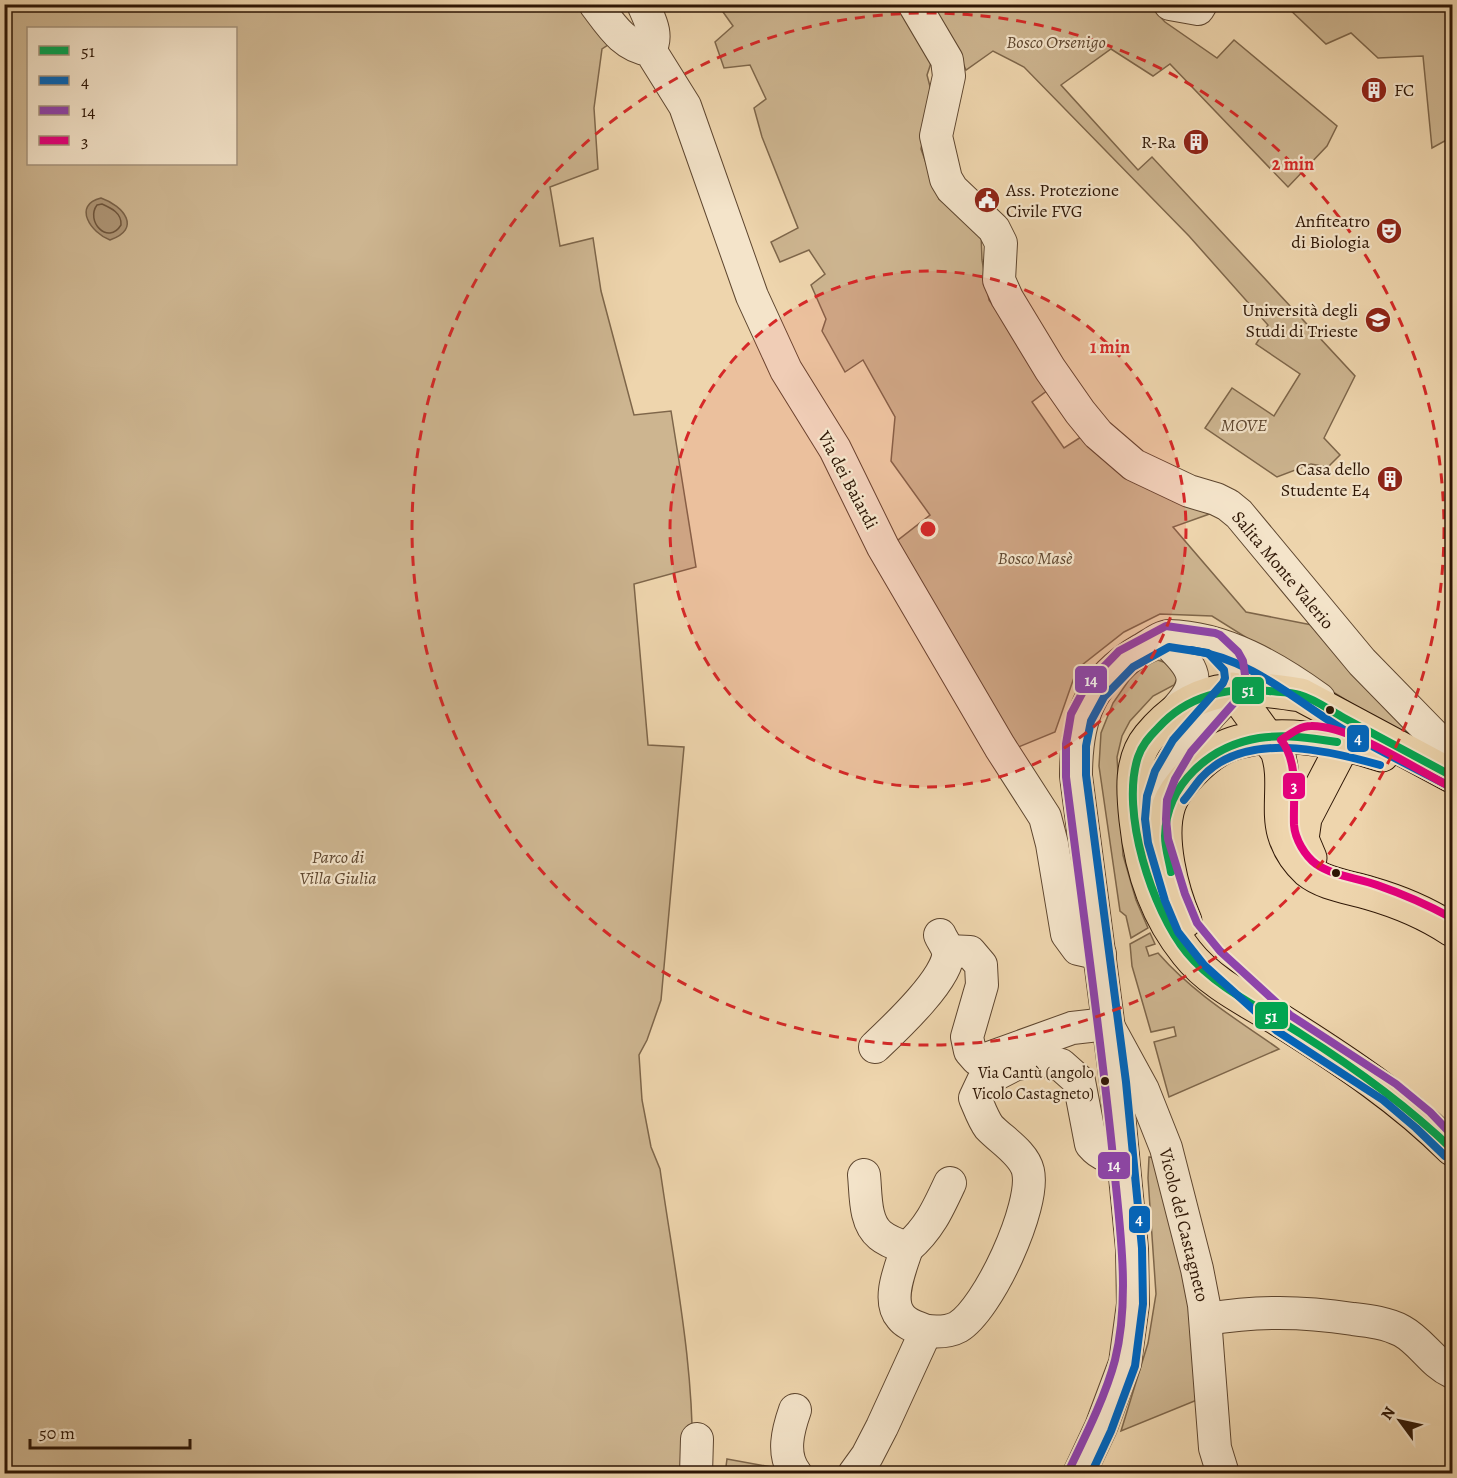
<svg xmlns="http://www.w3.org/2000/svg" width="1457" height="1478" font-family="Alegreya,serif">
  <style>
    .green { fill: #cdb590; stroke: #7e664a; stroke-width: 1.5; fill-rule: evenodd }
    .water { fill: #ad9474; stroke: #7a6248; stroke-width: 1.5 }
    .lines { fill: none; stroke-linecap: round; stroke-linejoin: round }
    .shore { stroke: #6e553c; stroke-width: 1.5 }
    .minor-casing { stroke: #5e462f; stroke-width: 34 }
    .major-casing { stroke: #2e1605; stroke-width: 35 }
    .minor { stroke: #f4e4ca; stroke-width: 32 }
    .major { stroke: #eed5ad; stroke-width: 33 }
    .bus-1-casing { stroke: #f4e4ca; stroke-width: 12 }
    .bus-2-casing { stroke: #f4e4ca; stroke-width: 12 }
    .bus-3-casing { stroke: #f4e4ca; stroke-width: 12 }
    .bus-4-casing { stroke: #f4e4ca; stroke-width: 12 }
    .bus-1 { stroke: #00a651; stroke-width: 8 }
    .bus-2 { stroke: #0065bd; stroke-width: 8 }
    .bus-3 { stroke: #8e44ad; stroke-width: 8 }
    .bus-4 { stroke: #e5007d; stroke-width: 8 }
    .ring { fill: none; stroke: #d62828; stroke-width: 3; stroke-dasharray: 10 8 }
    .bus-dot { fill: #2e1605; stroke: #f4e4ca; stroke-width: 2 }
    .labels { text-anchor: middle; stroke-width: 4.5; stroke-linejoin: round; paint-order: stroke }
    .bus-label { font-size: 16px; fill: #2e1605; stroke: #f4e4ca; text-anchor: end }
    .park-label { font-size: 18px; font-style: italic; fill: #5e462f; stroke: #f4e4ca }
    .poi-label { font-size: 18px; fill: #2e1605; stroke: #f4e4ca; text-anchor: end }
    .street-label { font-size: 18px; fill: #2e1605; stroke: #f4e4ca }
    .centre { fill: #d62828; stroke: #f4e4ca; stroke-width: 3 }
    .ring-label { font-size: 18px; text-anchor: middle; font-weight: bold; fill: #d62828; stroke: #f4e4ca; stroke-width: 4.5; stroke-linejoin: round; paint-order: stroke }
    .line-badge { stroke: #f4e4ca; stroke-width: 2 }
    .badge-label { font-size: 16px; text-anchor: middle; font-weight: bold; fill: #fff }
  </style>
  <rect width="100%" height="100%" fill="#eed5ad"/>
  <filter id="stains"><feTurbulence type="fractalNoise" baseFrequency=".00333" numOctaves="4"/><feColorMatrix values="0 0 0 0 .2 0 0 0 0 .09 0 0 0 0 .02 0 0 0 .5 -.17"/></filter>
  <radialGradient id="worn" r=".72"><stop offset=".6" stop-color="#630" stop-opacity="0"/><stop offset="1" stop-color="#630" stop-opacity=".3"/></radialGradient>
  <!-- green -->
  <g class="green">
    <path d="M5,5H586L617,39L602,49L594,108L598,169L550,187L560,246L593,238L601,291L634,415L671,411L696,567L634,584L648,745L684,747L661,1000L647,1040L639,1055L642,1100L651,1147L660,1169C674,1268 696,1373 692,1473L5,1474ZM28,28H236V164H28Z"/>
    <path d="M718,5H900L932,60L927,75L932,94L921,149L939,199L981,232L982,260L989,300L1052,387L1032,402L1064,448L1081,437L1215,512L1173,527L1246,612L1317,626L1432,754L1212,616L1160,614L1124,632L1077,669L1055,732L1016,748L893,544L930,515L891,461L895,417L863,360L845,372L822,331L826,319L811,285L825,274L809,250L780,262L771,242L798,228L762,137L754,108L766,99L750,65L724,68L715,42L733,26Z"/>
    <path d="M929,5H1149L1165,22L1217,58L1234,40L1337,126L1327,146L1288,187L1170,64L1153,76L1111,49L1061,85L1138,170L1152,157L1355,376L1324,438L1340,455L1328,467L1311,464L1277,477L1205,428L1232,388L1274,416L1300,374L1256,344L1268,325L1189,236L1024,67L993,51L966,70L955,46Z"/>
    <path d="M1285,5H1452V137L1432,148L1423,56L1378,58L1351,33L1326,44Z"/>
    <path d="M1158,660L1169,664L1178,677L1174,685L1153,696L1130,721L1122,736L1117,757L1123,855L1136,900L1148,928L1131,938L1126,916L1120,911L1099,766L1101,733L1113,703L1129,680L1143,666Z"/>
    <path d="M1150,933L1155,944L1146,947L1149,956L1158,953C1193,993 1236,1019 1279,1049L1169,1097L1154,1042L1176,1036L1174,1027L1151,1032L1132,966L1130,944Z"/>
    <path d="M1149,1157L1160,1158L1191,1290L1197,1400L1121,1431L1148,1343L1156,1294L1148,1178Z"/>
    <path d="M727,1459L777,1468L783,1474H725Z"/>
  </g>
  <!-- water -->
  <path class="water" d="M101,198C124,206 142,229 110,240C91,233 72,205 101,198Z"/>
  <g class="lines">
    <!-- shore -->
    <path class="shore" d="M102,204C111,208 122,213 121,225C108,246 85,221 97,205Z"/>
    <!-- minor casing -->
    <g class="minor-casing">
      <g id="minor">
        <path d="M595,4C611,25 623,46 650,50L685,106L752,296L786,370L835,449L883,547L1000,747L1045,817L1052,844L1067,934L1078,949L1100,954"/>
        <path d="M643,4C649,19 659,34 650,50"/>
        <path d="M914,4L947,60L949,76L936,136L946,179L952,189L994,229L1001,243L999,280L1007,298L1050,369L1080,412L1098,434L1134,465L1189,491L1216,499L1228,505L1239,514L1362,662L1448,750L1452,764"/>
        <path d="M1170,4L1198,9L1201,4"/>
        <path d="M1173,648C1197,672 1200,684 1176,710"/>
        <path d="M1155,822C1153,781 1181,745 1208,717C1218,705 1235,692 1236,676"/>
        <path d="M948,951L970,952L981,965L982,985L967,1037L970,1051L977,1059H986L1072,1028L1107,1024L1143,1090L1166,1148L1197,1269L1204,1305L1215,1448L1223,1474"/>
        <path d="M875,1047C893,1030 951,976 948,952C947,946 942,940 940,935"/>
        <path d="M907,1248C929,1229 938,1209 950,1183"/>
        <path d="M1206,1319C1259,1311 1300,1311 1353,1319C1370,1321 1387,1323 1402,1331C1422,1342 1432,1363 1452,1372"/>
        <path d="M926,1331C936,1332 949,1332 958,1327C988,1309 1036,1206 1028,1171C1024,1153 1001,1140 989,1127C983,1119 979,1107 975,1098L983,1081L1014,1065L1039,1059L1061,1065L1079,1081L1091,1144C1101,1156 1109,1157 1123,1156"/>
        <path d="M795,1410C788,1430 781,1455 796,1474"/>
        <path d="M696,1474L697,1439"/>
        <path d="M854,1474L867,1456L882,1427L926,1331C918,1327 907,1325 901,1317C886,1300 901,1267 907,1248C898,1245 887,1241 880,1235C864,1222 866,1194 864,1175"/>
        <path d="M1079,1474L1101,1427L1125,1363L1133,1304L1132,1249L1116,1083L1076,776C1076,719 1089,680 1141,650C1149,646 1161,636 1169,636C1224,637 1276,668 1319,699"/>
      </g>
    </g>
    <!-- major casing -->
    <g class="major-casing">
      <g id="major">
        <path d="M1232,689L1277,751C1287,777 1277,808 1284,833C1288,847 1297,861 1308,871C1324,884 1349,887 1369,893C1397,901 1428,914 1452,930"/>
        <path d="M1452,776L1301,695C1237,685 1194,683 1149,737C1130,760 1133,792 1136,820C1141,868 1156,915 1187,953C1212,985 1253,1003 1286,1024C1346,1062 1402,1099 1452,1149"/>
        <path d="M1310,858L1302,839L1305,818L1353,726"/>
        <path d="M1185,921C1172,891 1158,838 1169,805C1174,791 1185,779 1196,768C1207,757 1222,746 1238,742C1285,730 1336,740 1382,755"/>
      </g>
    </g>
    <!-- minor -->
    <use href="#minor" class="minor"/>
    <!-- major -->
    <use href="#major" class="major"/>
    <!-- bus-1 casing -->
    <g class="bus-1-casing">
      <g id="bus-1">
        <path d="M1452,776C1416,757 1380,737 1344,718C1331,711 1315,699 1300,695C1291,692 1279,692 1269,691C1226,687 1188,695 1158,728C1149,737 1142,745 1138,757C1120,812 1152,910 1187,953C1217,989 1263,1009 1301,1034C1355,1068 1406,1105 1452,1149"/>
        <path d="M1171,872C1169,860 1165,848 1165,836C1166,784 1210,746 1259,738C1285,734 1311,738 1337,742"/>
      </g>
    </g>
    <!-- bus-2 casing -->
    <g class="bus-2-casing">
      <g id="bus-2">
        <path d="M1191,650C1255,660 1296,702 1349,733C1381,752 1415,768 1447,785"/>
        <path d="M1184,800C1190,793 1195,785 1201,778C1244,730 1327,750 1380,765"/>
        <path d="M1091,1474L1111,1431L1135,1366L1143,1304L1142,1248L1126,1082L1086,775V746L1091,721L1104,697L1133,667L1169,647L1208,653L1224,670L1225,678L1223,683L1173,740L1155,771L1147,796L1145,819L1148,843L1165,901L1178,932L1204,965L1277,1031L1383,1100L1416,1128L1445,1156"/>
      </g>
    </g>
    <!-- bus-3 casing -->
    <g class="bus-3-casing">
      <path id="bus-3" d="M1069,1470C1085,1437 1106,1395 1115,1360C1131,1296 1119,1222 1113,1157C1100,1030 1082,904 1066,777V744L1071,714L1087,684L1119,651L1166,626L1215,633L1220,635L1238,652L1243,661L1246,682L1240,696L1191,752L1175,779L1167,800L1166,819L1168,839L1185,894L1197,923L1220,951L1290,1015L1396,1084L1430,1112L1452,1135"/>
    </g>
    <!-- bus-4 casing -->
    <g class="bus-4-casing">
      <path id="bus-4" d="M1447,785C1412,767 1349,725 1311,726C1300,726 1290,734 1281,740C1299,762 1293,798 1294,825C1295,839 1305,856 1316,864C1333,876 1358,878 1377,885C1403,894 1428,905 1452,918"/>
    </g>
    <!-- bus-1 -->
    <use href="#bus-1" class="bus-1"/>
    <!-- bus-2 -->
    <use href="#bus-2" class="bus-2"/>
    <!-- bus-3 -->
    <use href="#bus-3" class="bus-3"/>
    <!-- bus-4 -->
    <use href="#bus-4" class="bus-4"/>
  </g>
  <!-- distance rings -->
  <circle cx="928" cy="529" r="258" fill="#d62828" fill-opacity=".12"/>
  <g class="ring">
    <circle cx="928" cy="529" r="258"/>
    <circle cx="928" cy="529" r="516"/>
  </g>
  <!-- icons -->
  <defs>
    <g id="building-disc" transform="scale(1.35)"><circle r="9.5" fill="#8f2418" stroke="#f4e4ca"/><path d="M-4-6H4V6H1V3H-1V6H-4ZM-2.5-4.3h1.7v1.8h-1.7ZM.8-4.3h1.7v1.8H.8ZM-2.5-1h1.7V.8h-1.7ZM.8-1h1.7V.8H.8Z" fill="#fff"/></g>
    <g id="civic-disc" transform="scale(1.35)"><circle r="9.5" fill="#8f2418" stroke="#f4e4ca"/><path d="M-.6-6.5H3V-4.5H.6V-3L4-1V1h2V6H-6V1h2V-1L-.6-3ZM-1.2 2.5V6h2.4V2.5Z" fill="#fff"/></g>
    <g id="theatre-disc" transform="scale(1.35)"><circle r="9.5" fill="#8f2418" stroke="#f4e4ca"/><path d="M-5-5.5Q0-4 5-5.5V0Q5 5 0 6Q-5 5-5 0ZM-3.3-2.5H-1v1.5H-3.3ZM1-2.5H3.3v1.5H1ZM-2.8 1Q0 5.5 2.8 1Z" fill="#fff"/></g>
    <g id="university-disc" transform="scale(1.35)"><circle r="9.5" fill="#8f2418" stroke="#f4e4ca"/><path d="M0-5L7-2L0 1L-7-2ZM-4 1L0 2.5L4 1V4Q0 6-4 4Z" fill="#fff"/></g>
  </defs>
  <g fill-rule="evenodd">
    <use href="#building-disc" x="1374" y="90"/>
    <use href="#building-disc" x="1196" y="142"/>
    <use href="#civic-disc" x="987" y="200"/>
    <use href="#theatre-disc" x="1389" y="231"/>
    <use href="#university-disc" x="1378" y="320"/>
    <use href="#building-disc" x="1390" y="479"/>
  </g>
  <!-- markers -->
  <g class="bus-dot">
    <circle cx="1330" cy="710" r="5"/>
    <circle cx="1336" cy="873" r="5"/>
    <circle cx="1105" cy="1081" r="5"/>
  </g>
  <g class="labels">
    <!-- bus labels -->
    <g class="bus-label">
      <text x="1094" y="1078">Via Cantù (angolo<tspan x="1094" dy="21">Vicolo Castagneto)</tspan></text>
    </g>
    <!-- park labels -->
    <g class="park-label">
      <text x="1056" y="48">Bosco Orsenigo</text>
      <text x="1244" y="431">MOVE</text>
      <text x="1035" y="564">Bosco Masè</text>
      <text x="338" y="863">Parco di<tspan x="338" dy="21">Villa Giulia</tspan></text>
    </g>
    <!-- poi labels -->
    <g class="poi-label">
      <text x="1394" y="96" text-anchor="start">FC</text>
      <text x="1176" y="148">R-Ra</text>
      <text x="1006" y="196" text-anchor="start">Ass. Protezione<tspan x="1006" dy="21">Civile FVG</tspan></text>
      <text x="1370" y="227">Anfiteatro<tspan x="1370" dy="21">di Biologia</tspan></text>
      <text x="1358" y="316">Università degli<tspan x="1358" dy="21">Studi di Trieste</tspan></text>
      <text x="1370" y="475">Casa dello<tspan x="1370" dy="21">Studente E4</tspan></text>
    </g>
    <!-- street labels -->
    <g class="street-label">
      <text transform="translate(848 480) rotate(62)" y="6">Via dei Baiardi</text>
      <text transform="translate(1283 570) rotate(50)" y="6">Salita Monte Valerio</text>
      <text transform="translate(1184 1225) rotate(76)" y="6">Vicolo del Castagneto</text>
    </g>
  </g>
  <circle cx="928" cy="529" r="9" class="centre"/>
  <g class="ring-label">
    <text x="1293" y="170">2 min</text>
    <text x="1110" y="353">1 min</text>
  </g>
  <g class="line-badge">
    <rect x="1074" y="665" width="34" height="29" rx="6" fill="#8e44ad"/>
    <rect x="1231" y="676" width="34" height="29" rx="6" fill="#00a651"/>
    <rect x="1346" y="724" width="24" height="29" rx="6" fill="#0065bd"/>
    <rect x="1282" y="772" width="24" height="28" rx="6" fill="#e5007d"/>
    <rect x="1254" y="1001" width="35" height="29" rx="6" fill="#00a651"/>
    <rect x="1097" y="1151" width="34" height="29" rx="6" fill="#8e44ad"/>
    <rect x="1128" y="1205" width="23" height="29" rx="6" fill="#0065bd"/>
  </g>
  <g class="badge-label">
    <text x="1091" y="686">14</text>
    <text x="1248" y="696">51</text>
    <text x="1358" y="744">4</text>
    <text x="1294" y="792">3</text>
    <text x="1271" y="1022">51</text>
    <text x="1114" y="1171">14</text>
    <text x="1139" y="1225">4</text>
  </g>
  <!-- margin -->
  <rect width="1457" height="1478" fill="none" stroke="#eed5ad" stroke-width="24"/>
  <rect x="6" y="6" width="1445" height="1466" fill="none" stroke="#2e1605" stroke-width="3"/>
  <rect x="12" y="12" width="1433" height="1454" fill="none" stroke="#2e1605" stroke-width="1.5"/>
  <!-- legend -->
  <rect x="27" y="27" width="210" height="138" fill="#f4e4ca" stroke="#a5927b" stroke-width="1.5"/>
  <rect x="39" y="46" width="30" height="9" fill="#00a651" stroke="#a5927b" stroke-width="1.5"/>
  <text x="81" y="57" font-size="18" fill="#2e1605">51</text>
  <rect x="39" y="76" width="30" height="9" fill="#0065bd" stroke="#a5927b" stroke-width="1.5"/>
  <text x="81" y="87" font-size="18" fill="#2e1605">4</text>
  <rect x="39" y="106" width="30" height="9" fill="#8e44ad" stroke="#a5927b" stroke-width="1.5"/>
  <text x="81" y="117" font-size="18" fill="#2e1605">14</text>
  <rect x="39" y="136" width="30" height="9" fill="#e5007d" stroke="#a5927b" stroke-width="1.5"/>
  <text x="81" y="147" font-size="18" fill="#2e1605">3</text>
  <!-- north arrow -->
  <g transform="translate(1400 1421) rotate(303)" stroke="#f4e4ca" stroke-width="4.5" paint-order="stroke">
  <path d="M0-4.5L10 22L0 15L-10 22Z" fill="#2e1605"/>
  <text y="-9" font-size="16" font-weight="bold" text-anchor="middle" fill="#2e1605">N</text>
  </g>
  <!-- scale -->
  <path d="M30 1439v9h160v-9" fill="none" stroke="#2e1605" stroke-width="3"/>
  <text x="39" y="1439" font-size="18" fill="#2e1605" stroke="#f4e4ca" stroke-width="4.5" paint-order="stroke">50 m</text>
  <rect width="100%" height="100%" filter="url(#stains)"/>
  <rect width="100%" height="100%" fill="url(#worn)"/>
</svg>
